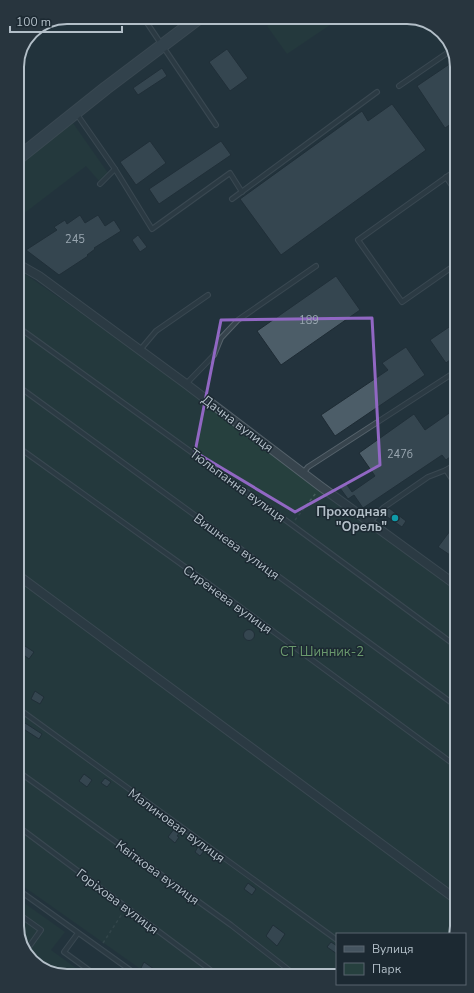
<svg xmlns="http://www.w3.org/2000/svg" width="474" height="993" font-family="'Nunito Sans',sans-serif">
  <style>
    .green { fill: #26403e }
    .building { fill: #4c5d68; stroke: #1e2b34 }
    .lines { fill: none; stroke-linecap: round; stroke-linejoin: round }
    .lane-casing { stroke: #55626b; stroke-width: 6 }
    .street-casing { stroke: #55626b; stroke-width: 10 }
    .secondary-casing { stroke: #55626b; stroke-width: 14 }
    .path { stroke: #455c5b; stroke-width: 1.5; stroke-dasharray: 3 3; stroke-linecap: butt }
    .lane { stroke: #37444d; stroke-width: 4 }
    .street { stroke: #37444d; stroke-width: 8 }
    .secondary { stroke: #455460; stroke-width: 12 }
    .marked { fill: none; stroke: #9167c3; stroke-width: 3; stroke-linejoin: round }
    .culture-dot { fill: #0f9aa8; stroke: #1c2932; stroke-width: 1.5 }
    .labels { text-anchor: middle; stroke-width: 3; stroke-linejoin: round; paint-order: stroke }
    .number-label { font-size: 11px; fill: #99a6b0 }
    .street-label { font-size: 13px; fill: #b3bfc8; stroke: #1c2932 }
    .poi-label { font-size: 13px; font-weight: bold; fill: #b3bfc8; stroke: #1c2932; text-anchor: end }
    .park-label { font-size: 13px; fill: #6a996d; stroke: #1c2932 }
    .rim { fill: none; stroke: #b3bfc8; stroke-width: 2 }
  </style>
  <rect width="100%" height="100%" fill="#23333d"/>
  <!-- green -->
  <g class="green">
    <path d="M279,17H333L336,21L287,54L267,26Z"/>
    <path d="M67,122L73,123L108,173L99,181L86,166L18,218L17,163Z"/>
    <path d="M18,269L121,341L456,587L457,929L455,934H337V974L149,975L20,884Z"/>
    <path d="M20,900L65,932L51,950L87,976H63L36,966L20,943Z"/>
  </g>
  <!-- building -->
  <g class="building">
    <path d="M227,49L248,78L230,91L209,62Z"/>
    <path d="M454,61V122L445,128L417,86Z"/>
    <path d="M162,68L167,76L138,95L133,88Z"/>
    <path d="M392,104L426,150L281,255L240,199L362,111L368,121Z"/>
    <path d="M150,141L166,163L136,185L120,162Z"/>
    <path d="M221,141L231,155L159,204L149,189Z"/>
    <path d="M80,215L85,223L98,215L105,226L114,220L121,231L94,248L95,249L87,255L88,256L59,275L26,250L57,230L54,227L65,220L67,224Z"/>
    <path d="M138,235L147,247L140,252L132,240Z"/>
    <path d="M336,276L360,310L281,365L257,331Z"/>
    <path d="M455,323V356L446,363L430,340Z"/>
    <path d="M406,347L425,375L335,436L321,415L388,370L382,363Z"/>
    <path d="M455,409V453L446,460L442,455L363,508L354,495L348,499L340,488L345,482L352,492L375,476L359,453L414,414L425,430Z"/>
    <path d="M389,508L406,521L402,527L383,514Z"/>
    <path d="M456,523V559L438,547Z"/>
    <circle cx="249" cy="635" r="5.5"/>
    <path d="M25,646L34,652L29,659L21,653Z"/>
    <path d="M35,691L44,697L40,704L31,699Z"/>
    <path d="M25,723L42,734L39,739L22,728Z"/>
    <path d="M84,774L92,780L87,787L79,781Z"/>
    <path d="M105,778L111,782L107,787L101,783Z"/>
    <path d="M174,829L180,832L177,836L179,837L175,843L168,837Z"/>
    <path d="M198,847L204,851L200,856L195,852Z"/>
    <path d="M248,883L256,889L252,895L244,889Z"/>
    <path d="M273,925L285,934L277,946L266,936Z"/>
    <path d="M331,942L337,946V954L327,947Z"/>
    <path d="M144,962L154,969L150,974L141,968Z"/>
  </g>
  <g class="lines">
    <!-- lane casing -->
    <g class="lane-casing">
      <g id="lane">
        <path d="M143,17L216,125"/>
        <path d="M399,86L453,49"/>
        <path d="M76,113L115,169L152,229L230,173L242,192"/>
        <path d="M455,171L358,240L402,302L455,265"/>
        <path d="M446,177L455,190"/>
        <path d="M100,184L115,169"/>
        <path d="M232,199L377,92"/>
        <path d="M18,327L284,519L456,646"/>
        <path d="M140,350L156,331L208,295"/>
        <path d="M186,384L214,355L221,338L238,320L316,266"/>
        <path d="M18,386L456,706"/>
        <path d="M18,447L213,587L456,766"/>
        <path d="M446,470L456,485"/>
        <path d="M303,473L308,467L455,372"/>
        <path d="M370,522L383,508L428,477L446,470L456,464"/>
        <path d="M19,709L337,940"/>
        <path d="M19,772L231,925L294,974"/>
        <path d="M19,827L217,975"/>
        <path d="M20,891L137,975"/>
        <path d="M20,915L41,930L26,951"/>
        <path d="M78,933L64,952L97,976"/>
      </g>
    </g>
    <!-- street casing -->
    <g class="street-casing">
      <g id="street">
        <path d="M18,264L39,276L186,384L320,486L456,585"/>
        <path d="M19,576L457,900"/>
      </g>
    </g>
    <!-- secondary casing -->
    <g class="secondary-casing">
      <path id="secondary" d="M17,159L106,88L200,17"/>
    </g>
    <!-- path -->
    <g class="path">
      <path d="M295,520L316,493"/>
      <path d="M103,943L124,911"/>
    </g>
    <!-- lane -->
    <use href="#lane" class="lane"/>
    <!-- street -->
    <use href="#street" class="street"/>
    <!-- secondary -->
    <use href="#secondary" class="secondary"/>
  </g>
  <!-- marked area -->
  <path d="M0 0H474V993H0ZM372,318L380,465L295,512L195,452L221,320Z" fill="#23333d" fill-opacity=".55" fill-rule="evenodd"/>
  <path class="marked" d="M372,318L380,465L295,512L195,452L221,320Z"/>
  <!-- markers -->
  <circle class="culture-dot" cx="395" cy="518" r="4"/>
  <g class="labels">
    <!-- number labels -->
    <g class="number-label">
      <text x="75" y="243">245</text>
      <text x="309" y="324">189</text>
      <text x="400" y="458">247б</text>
    </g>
    <!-- street labels -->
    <g class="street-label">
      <text transform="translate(238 423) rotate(37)" y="5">Дачна вулиця</text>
      <text transform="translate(238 485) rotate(36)" y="5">Тюльпанна вулиця</text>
      <text transform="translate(237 546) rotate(36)" y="5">Вишнева вулиця</text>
      <text transform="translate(228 599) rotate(36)" y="5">Сиренева вулиця</text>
      <text transform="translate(177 825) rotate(36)" y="5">Малиновая вулиця</text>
      <text transform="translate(158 872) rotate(36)" y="5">Квіткова вулиця</text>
      <text transform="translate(118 901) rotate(37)" y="5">Горіхова вулиця</text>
    </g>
    <!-- poi labels -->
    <g class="poi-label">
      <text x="387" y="516">Проходная<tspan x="387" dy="15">"Орель"</tspan></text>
    </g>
    <!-- park labels -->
    <g class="park-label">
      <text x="322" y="656">СТ Шинник-2</text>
    </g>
  </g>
  <!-- crop -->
  <path d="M0 0H474V993H0ZM67 24H407A43 43 0 0 1 450 67V926A43 43 0 0 1 407 969H67A43 43 0 0 1 24 926V67A43 43 0 0 1 67 24Z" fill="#28353e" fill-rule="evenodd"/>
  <path class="rim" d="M67 24H407A43 43 0 0 1 450 67V926A43 43 0 0 1 407 969H67A43 43 0 0 1 24 926V67A43 43 0 0 1 67 24Z"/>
  <!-- legend -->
  <rect x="336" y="933" width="130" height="52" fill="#1c2932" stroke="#58656e"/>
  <rect x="344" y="946" width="20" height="6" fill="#455460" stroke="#58656e"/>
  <text x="372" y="953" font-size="12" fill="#b3bfc8">Вулиця</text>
  <rect x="344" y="963" width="20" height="12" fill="#26403e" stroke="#58656e"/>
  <text x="372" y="973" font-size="12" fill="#b3bfc8">Парк</text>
  <!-- scale -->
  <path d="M10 26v6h112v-6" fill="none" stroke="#b3bfc8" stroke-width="2"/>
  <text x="16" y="26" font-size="12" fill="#b3bfc8" stroke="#1c2932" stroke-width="3" paint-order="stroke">100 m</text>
</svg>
